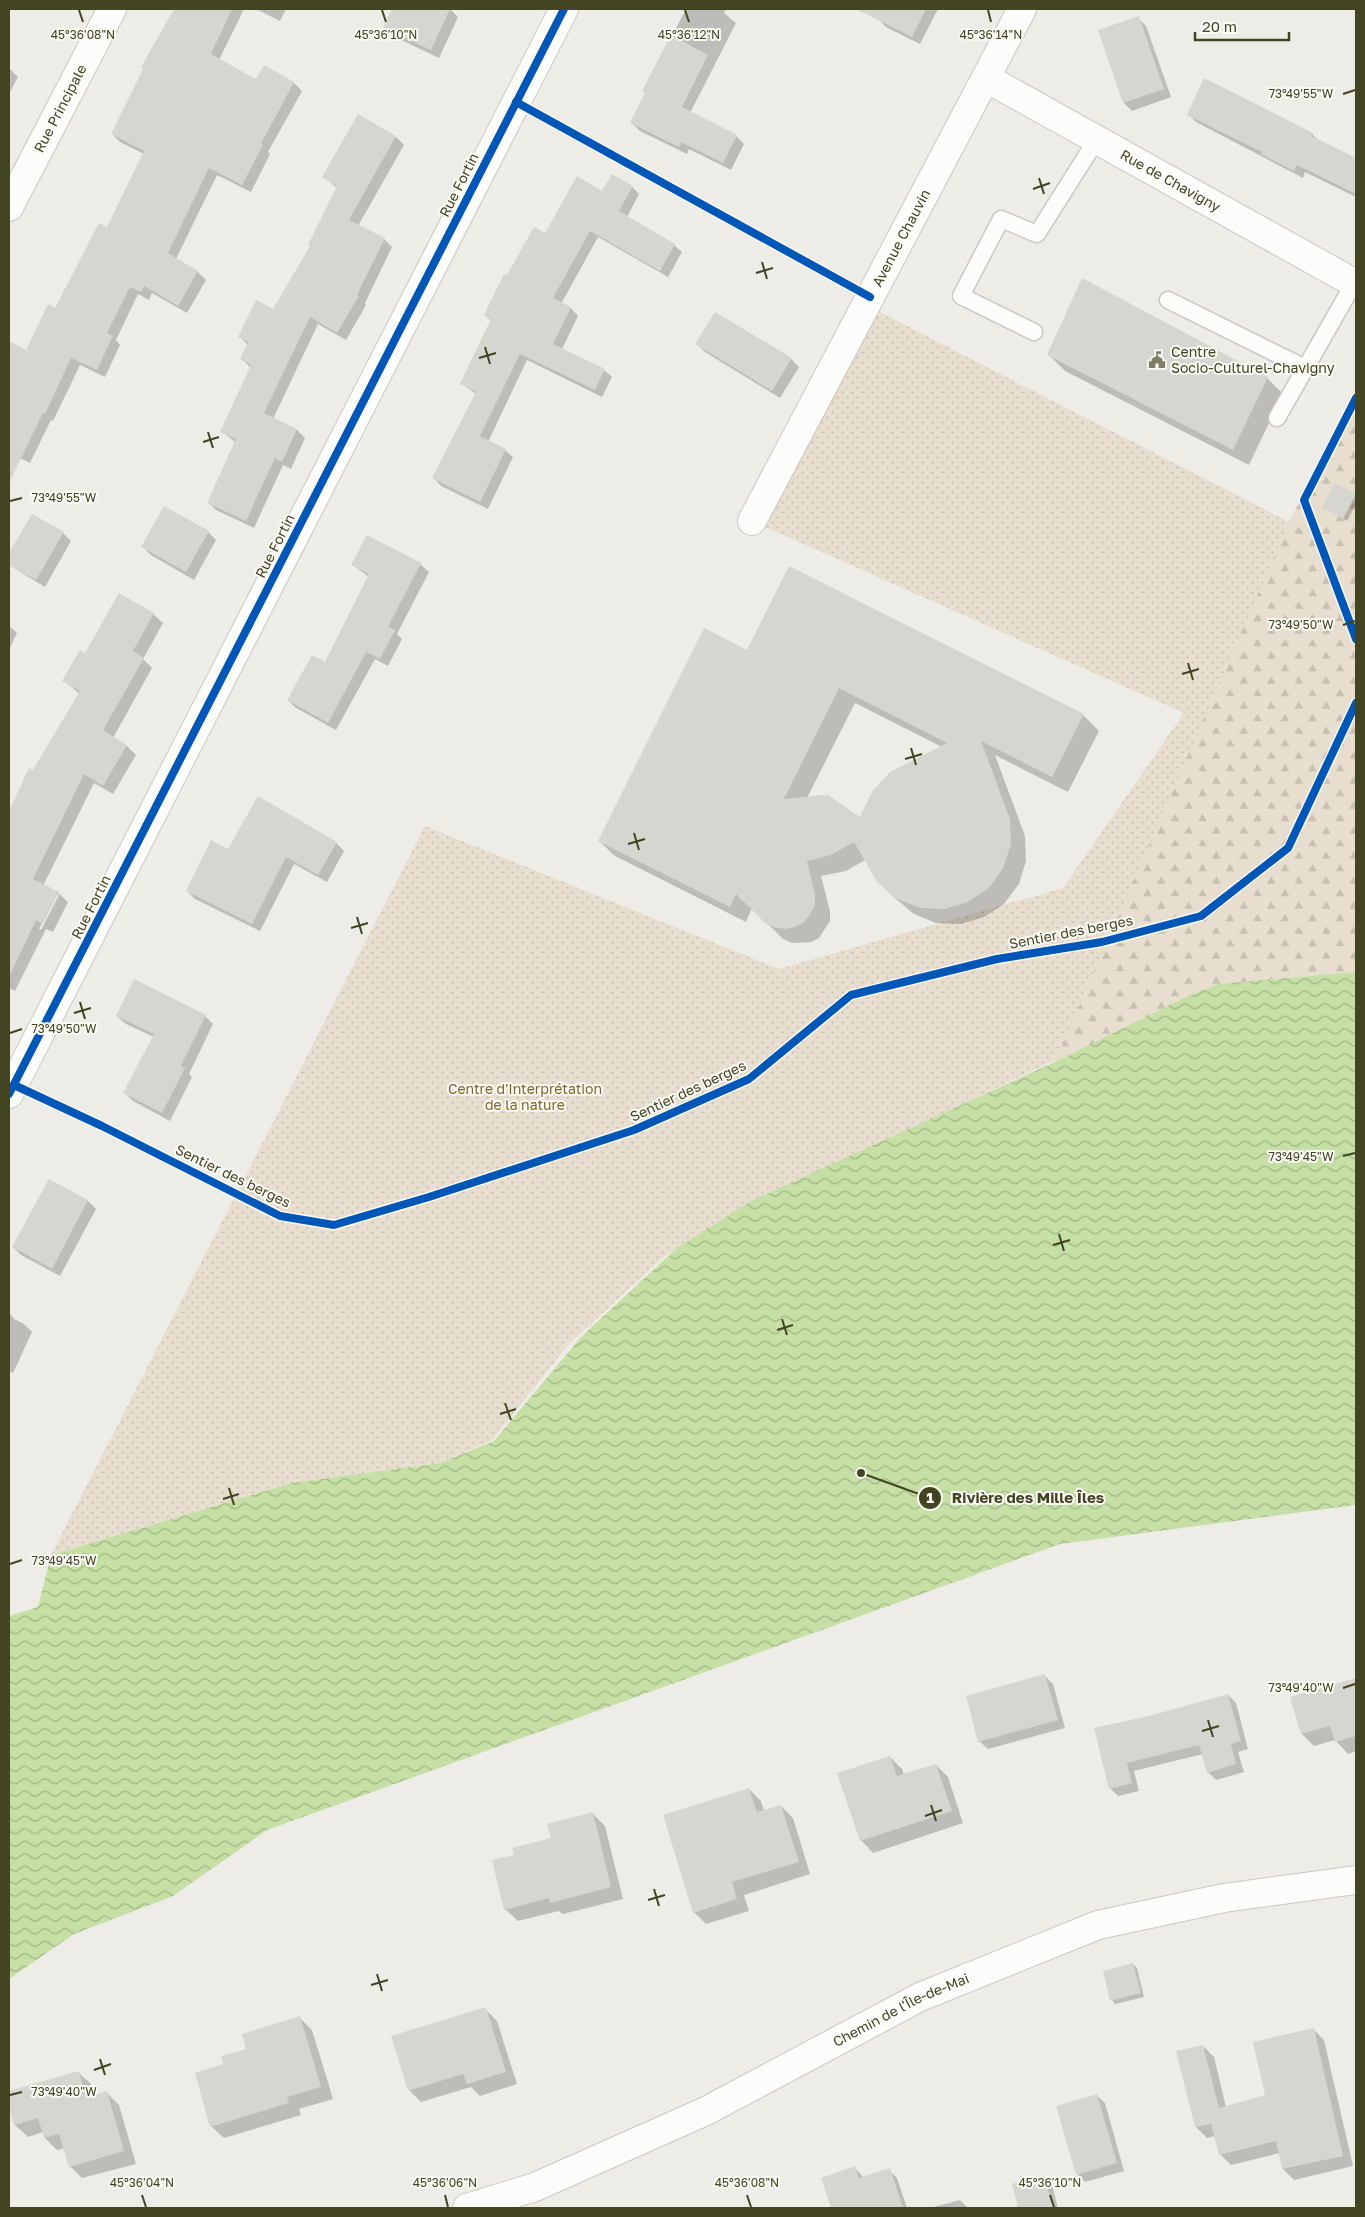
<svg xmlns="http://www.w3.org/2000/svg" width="1365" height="2217" font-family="'Golos Text',sans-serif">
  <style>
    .grass { fill: url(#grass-dots) }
    .forest { fill: url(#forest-firs) }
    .water { fill: url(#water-waves) }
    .shadow { fill: #0003; fill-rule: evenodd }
    .building { fill: #d6d5cf; fill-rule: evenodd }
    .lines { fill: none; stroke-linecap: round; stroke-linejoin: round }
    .lane-casing { stroke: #c9c8c2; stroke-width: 19 }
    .street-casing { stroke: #c9c8c2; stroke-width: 30 }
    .lane { stroke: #fcfcfb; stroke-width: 16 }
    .street { stroke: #fcfcfb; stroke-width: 28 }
    .cycleway-casing { stroke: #fbfaf6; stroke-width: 11 }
    .cycleway { stroke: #0057b8; stroke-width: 8 }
    .ticks { fill: none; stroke: #434421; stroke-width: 2 }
    .labels { text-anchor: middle; stroke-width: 4; stroke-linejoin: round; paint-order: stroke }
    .street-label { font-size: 14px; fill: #434421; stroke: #fbfaf6 }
    .poi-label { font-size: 14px; fill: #434421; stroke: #fbfaf6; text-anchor: start }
    .park-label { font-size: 14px; fill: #806526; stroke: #fbfaf6 }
    .ticks-label { font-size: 12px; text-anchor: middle; fill: #434421; stroke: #fbfaf6; stroke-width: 4; stroke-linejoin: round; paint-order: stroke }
    .leader { fill: none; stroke: #434421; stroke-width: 2 }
    .callout-dot { fill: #434421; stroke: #fbfaf6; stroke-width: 2 }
    .mark-label { font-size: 15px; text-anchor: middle; font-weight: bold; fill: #fff }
    .callout-label { font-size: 15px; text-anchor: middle; font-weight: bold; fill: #434421; stroke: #fbfaf6; stroke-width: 4; stroke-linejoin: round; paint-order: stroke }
  </style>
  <defs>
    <pattern id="grass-dots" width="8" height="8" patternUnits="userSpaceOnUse" patternTransform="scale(1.25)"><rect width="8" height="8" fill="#e8decf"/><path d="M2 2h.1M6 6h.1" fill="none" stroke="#c8c0b1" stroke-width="1.8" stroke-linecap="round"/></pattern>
    <pattern id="forest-firs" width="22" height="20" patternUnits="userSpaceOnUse" patternTransform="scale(1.25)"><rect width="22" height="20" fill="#e8decf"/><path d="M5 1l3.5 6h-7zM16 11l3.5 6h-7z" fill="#c8c0b1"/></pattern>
    <pattern id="water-waves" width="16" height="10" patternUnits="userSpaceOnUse" patternTransform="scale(1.25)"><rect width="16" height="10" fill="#c5dfa4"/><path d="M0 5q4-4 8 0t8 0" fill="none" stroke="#a2b685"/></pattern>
  </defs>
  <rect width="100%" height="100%" fill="#edece7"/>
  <!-- grass -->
  <path class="grass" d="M868,306L1289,522L1356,389V972L1219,984L1013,1080L750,1207L665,1256L568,1345L492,1440L440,1463L292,1483L51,1555L425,826L779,969L1063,888L1184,713L754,522Z"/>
  <!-- forest -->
  <path class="forest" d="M1356,393V972L1219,984L1055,1062L1289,522L1324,461Z"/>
  <!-- water -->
  <path class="water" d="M1356,972V1505L1060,1544L267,1830L173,1896L74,1934L9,1979V1616L38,1607L51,1555L292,1483L440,1463L494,1441L581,1337L677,1248L753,1200L1055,1062L1186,997L1219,984Z"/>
  <!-- shadow -->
  <g class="shadow">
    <path d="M191,9H244L219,60L257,81L265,67L294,83L302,91L268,152L270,154L251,192L217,175L176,259L198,272L206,280L187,313L152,293L149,300L138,294L116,340L120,345L105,377L80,365L53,421L51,420L30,463L9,453V343L27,351L107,229L144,154L120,142L112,134L177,36Z"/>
    <path d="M256,9H286L280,21Z"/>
    <path d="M394,9H450L458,17L439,58L393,36L385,27Z"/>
    <path d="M686,9H726L724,13L736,23L690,113L736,136L744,144L731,170L689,149L687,154L640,131L632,123L646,94L643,91Z"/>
    <path d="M883,9H938L920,44L886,27L878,19Z"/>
    <path d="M1138,18L1146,26L1171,97L1132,111L1124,103Z"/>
    <path d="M9,68L18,77L9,94Z"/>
    <path d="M1188,114L1312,134L1319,141L1356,159V197L1305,172L1303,178L1196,122Z"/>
    <path d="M359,116L396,137L404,145L358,226L384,239L392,247L365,303L366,305L346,340L318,324L273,419L297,430L305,438L291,469L283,465L254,528L216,510L208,502L235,442L221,431L251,368L242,359L248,345L240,337L274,310L311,247L337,188L324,177Z"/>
    <path d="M632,187L639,194L627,217L674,245L682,252L668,277L598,237L561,304L571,308L578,316L562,349L604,370L612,377L602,397L527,360L488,442L505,450L513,457L488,509L441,486L434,478L476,394L462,384L492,321L485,315L507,277L546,235L603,192Z"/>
    <path d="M697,344L791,359L799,367L780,398L705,352Z"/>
    <path d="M1049,355L1267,378L1283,394L1249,465L1065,371Z"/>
    <path d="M1336,484L1356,496V504L1347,521L1324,507Z"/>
    <path d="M32,515L63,533L71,541L45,587L9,565V556Z"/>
    <path d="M208,532L216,540L194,580L151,555L143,547Z"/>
    <path d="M367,536L420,564L429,572L397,634L402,639L388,666L375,659L336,730L296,708L288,700L325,664L369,577L353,565Z"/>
    <path d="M119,595L153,614L163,623L143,659L152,668L113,738L127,746L136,755L113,794L94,783L43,886L58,893L68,902L53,932L46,929L15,991L9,988V814L30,770L33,772L80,694L64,681L86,654ZM56,895H59L41,930L39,929Z"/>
    <path d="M9,626L17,633L9,650Z"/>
    <path d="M747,651L1083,715L1099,731L1068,792L995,755L1025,836L1026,861L1019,884L1004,904L984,917L961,924L936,923L914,914L895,898L878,882L865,860L846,871L821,876L830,911V921L819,938L811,942L792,943L783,939L752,908L746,922L615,856L599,841ZM855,703L942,747L861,819L807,798Z"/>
    <path d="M336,843L344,851L327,882L294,864L260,931L195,899L187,891L228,850Z"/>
    <path d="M117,1016H205L213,1024L189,1074L192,1077L170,1121L133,1101L125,1093L154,1037L126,1024Z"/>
    <path d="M49,1180L88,1201L96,1209L60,1276L21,1255L13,1247Z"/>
    <path d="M9,1312L14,1319L24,1324L32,1332L13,1373L9,1371Z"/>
    <path d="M1045,1676L1053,1684L1065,1728L988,1749L979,1741Z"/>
    <path d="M1356,1680V1751L1348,1754L1335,1740L1314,1746L1302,1734L1292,1697Z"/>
    <path d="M1228,1695L1236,1703L1248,1749L1238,1752L1244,1772L1216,1780L1208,1772L1203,1754L1134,1771L1139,1791L1118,1796L1110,1788L1153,1716Z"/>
    <path d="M890,1757L902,1769L904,1775L936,1765L948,1777L963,1823L873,1853L861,1840Z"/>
    <path d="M749,1789L761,1801L764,1811L781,1806L793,1818L810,1874L744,1895L749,1911L706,1924L694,1912Z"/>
    <path d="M592,1813L605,1826L623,1899L563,1914L559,1911L518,1921L505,1909L516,1856L552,1839Z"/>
    <path d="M1133,1964L1137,1968L1144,1997L1115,2004L1112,2000Z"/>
    <path d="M485,2009L497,2021L517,2084L480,2096L471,2087L421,2102L409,2090Z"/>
    <path d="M300,2018L312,2030L333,2099L299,2109L301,2115L224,2138L211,2126L248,2049Z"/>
    <path d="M1313,2029L1324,2040L1353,2166L1294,2180L1283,2169L1280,2153L1231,2165L1220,2154L1215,2136L1207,2138L1196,2127L1203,2046L1214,2057L1226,2107L1267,2096Z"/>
    <path d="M78,2072L91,2084L94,2097L107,2093L119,2105L136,2164L82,2178L70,2166L65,2148L57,2150L45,2138L43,2132L28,2137L15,2125L9,2102V2092Z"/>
    <path d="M1096,2095L1105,2103L1124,2171L1085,2182L1077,2174Z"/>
    <path d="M855,2168L864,2178L889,2170L897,2178L907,2208H832L822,2178Z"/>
    <path d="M1044,2177L1052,2185L1058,2208H1019L1013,2185Z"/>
    <path d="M960,2200L968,2208H930Z"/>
  </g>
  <!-- building -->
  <g class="building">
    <path d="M174,9H232L211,54L256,79L264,65L294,82L261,144L263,145L242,185L209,168L168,253L198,271L178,306L144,286L141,292L130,287L107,333L113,336L97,370L71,358L45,414L43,413L9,483V341L26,350L48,304L55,308L99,223L107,227L144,151L111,134L143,69L141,67Z"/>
    <path d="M392,9H450L431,50L383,28Z"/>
    <path d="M856,9H926L912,37Z"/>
    <path d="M1139,16L1164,89L1123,103L1098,30Z"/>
    <path d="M671,35L708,55L682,107L737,135L723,163L681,142L679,147L630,123L645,93L642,91Z"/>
    <path d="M1204,78L1313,133L1311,136L1356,158V194L1297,165L1294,171L1261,154L1262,152L1187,115Z"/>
    <path d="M358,114L396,136L349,220L385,238L357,295L359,296L337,333L310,317L264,413L297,429L282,462L275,458L246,521L207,503L236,439L220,432L251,365L240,359L248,342L238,337L256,300L273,309L310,246L308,245L337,186L322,177Z"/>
    <path d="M612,174L633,186L619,211L675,244L660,271L590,231L553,298L571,307L553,344L605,369L595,390L520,354L480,436L506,449L480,502L432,478L476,392L460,384L491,319L484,315L504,274L507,275L534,227L545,233L577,176L602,191Z"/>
    <path d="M1082,278L1268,377L1233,450L1047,355Z"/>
    <path d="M715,312L792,358L772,391L695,344Z"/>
    <path d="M1335,483L1356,494L1343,519L1322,507Z"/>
    <path d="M164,506L209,531L186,572L141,547Z"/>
    <path d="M32,514L64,532L36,580L9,565V553Z"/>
    <path d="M367,535L421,563L388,627L395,630L380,659L366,652L328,723L287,700L312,655L325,662L369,574L351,565Z"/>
    <path d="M789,566L1084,714L1052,777L981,741L1010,819L1011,844L1003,868L989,888L968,902L944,909L920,908L897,899L877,882L854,842L831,855L807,861L815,895V905L810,914L804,922L795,927L785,929L776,928L766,924L736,894L730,907L598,841L704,628L747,650ZM839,688L947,743L890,772L873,790L860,817L825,793L827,796L822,795L784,799Z"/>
    <path d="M119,593L154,613L133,651L144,658L103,730L127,745L103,786L84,774L33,879L59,892L43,924L36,920L9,977V811L29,768L33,770L80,691L62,681L80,650L85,653Z"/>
    <path d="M258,796L337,842L318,875L286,857L252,924L186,891L211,840L228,849Z"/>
    <path d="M134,979L206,1015L181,1066L185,1068L162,1113L123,1093L154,1034L116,1016Z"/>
    <path d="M49,1179L88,1200L52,1269L12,1247Z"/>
    <path d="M1045,1674L1058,1720L978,1742L966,1696Z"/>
    <path d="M1356,1678V1736L1335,1742L1330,1726L1301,1734L1290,1697Z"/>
    <path d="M1228,1694L1241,1741L1231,1744L1236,1764L1207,1773L1199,1745L1127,1763L1132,1783L1109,1789L1094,1728L1153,1715Z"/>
    <path d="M890,1756L897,1776L936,1764L952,1811L860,1841L837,1773Z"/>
    <path d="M749,1788L757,1812L781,1805L799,1862L732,1882L737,1899L693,1913L663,1815Z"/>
    <path d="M593,1812L611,1887L550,1903L549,1898L504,1910L492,1860L514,1855L512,1848L551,1838L547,1824Z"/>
    <path d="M1133,1963L1141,1993L1110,2001L1103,1971Z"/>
    <path d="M486,2007L506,2072L467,2084L463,2074L408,2091L391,2036Z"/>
    <path d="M300,2016L321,2087L287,2097L289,2103L210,2127L195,2073L223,2064L221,2056L246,2049L242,2034Z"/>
    <path d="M1314,2028L1343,2156L1282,2169L1276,2141L1219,2155L1211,2124L1195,2127L1176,2051L1203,2045L1219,2108L1265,2095L1253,2042Z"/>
    <path d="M79,2071L86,2098L107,2091L124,2151L69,2167L59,2134L44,2138L38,2118L14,2125L9,2106V2091Z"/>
    <path d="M1097,2094L1117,2163L1076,2175L1056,2106Z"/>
    <path d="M855,2166L859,2178L890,2168L903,2208H831L821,2178Z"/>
    <path d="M1044,2175L1053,2208H1018L1012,2184Z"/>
  </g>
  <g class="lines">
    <!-- lane casing -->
    <g class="lane-casing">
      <g id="lane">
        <path d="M1168,300L1305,368"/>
        <path d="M1034,332L961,296L1001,219L1037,234L1097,139"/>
        <path d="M1277,418L1354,283"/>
      </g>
    </g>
    <!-- street casing -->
    <g class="street-casing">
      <g id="street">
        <path id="s1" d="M986,78L1356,284"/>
        <path id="s2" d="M9,207L112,9"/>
        <path id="s3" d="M752,521L1022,9"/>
        <path d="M9,1094L564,9"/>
        <path id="s4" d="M467,2208L535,2187L706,2111L920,1997L1098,1925L1224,1898L1356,1880"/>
      </g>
    </g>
    <!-- lane -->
    <use href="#lane" class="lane"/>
    <!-- street -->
    <use href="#street" class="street"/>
    <!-- cycleway casing -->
    <g class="cycleway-casing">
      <g id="cycleway">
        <path d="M516,102L870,297"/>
        <path d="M1356,398L1304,500L1356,639"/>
        <path d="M14,1085L102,1126L280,1216L334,1225L429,1197L634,1130L749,1079L851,995L997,959L1102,942L1201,916L1288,848L1356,703"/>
        <path d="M9,1094L564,9"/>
      </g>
    </g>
    <!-- cycleway -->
    <use href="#cycleway" class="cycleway"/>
  </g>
  <!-- ticks -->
  <path class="ticks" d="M79,10L83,22M382,10L386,22M685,10L689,22M988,10L991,22M1343,94L1355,90M1039,178L1044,194M1033,189L1050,183M762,262L767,279M756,273L773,268M485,347L490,364M479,358L496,353M208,432L213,448M203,442L219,437M10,501L22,498M1343,625L1355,621M1188,663L1193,680M1182,674L1199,669M911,748L916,765M905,759L922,754M634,833L639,850M628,844L645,839M357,917L362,934M351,928L368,923M80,1002L85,1019M74,1013L91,1008M10,1033L22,1029M1343,1156L1355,1153M1059,1234L1064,1251M1053,1245L1070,1240M782,1319L787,1335M777,1330L793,1325M505,1403L511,1420M500,1414L516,1409M229,1488L234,1505M223,1499L239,1494M10,1564L22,1560M1343,1688L1355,1684M1208,1720L1213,1737M1202,1731L1219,1726M931,1805L936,1821M925,1816L942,1810M654,1889L659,1906M648,1900L665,1895M377,1974L382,1991M371,1985L388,1980M100,2059L105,2075M94,2070L111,2064M10,2095L22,2092M142,2195L146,2207M445,2195L448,2207M747,2195L751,2207M1050,2195L1054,2207"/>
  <!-- icons -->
  <defs>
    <g id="civic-bare" transform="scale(1.35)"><path d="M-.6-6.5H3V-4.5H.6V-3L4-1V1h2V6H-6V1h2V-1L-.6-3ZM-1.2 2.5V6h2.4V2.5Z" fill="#7e7f66" stroke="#fbfaf6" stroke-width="2.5" paint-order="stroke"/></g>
  </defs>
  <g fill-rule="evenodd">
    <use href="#civic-bare" x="1157" y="360"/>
  </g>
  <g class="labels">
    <!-- street labels -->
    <g class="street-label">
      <text dy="5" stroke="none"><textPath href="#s2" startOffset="111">Rue Principale</textPath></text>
      <text dy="5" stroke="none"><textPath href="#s1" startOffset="211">Rue de Chavigny</textPath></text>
      <text transform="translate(459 185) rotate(-63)" y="5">Rue Fortin</text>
      <text dy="5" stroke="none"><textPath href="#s3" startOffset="320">Avenue Chauvin</textPath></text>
      <text transform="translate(275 546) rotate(-63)" y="5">Rue Fortin</text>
      <text transform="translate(91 907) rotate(-63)" y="5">Rue Fortin</text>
      <text transform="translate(1071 932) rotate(-11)" y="5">Sentier des berges</text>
      <text transform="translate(688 1091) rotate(-25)" y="5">Sentier des berges</text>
      <text transform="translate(233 1176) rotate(26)" y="5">Sentier des berges</text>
      <text dy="5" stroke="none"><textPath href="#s4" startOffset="478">Chemin de l'Île-de-Mai</textPath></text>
    </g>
    <!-- poi labels -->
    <g class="poi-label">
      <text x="1171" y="357">Centre<tspan x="1171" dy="16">Socio-Culturel-Chavigny</tspan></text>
    </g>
    <!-- park labels -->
    <g class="park-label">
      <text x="525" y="1094">Centre d'Interprétation<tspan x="525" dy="16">de la nature</tspan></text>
    </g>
  </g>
  <g class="ticks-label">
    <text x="83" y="39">45°36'08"N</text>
    <text x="386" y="39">45°36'10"N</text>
    <text x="689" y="39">45°36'12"N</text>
    <text x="991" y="39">45°36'14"N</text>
    <text x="1301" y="98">73°49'55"W</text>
    <text x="64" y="502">73°49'55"W</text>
    <text x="1301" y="629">73°49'50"W</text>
    <text x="64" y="1033">73°49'50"W</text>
    <text x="1301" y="1161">73°49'45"W</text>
    <text x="64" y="1565">73°49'45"W</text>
    <text x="1301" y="1692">73°49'40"W</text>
    <text x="64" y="2096">73°49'40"W</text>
    <text x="142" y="2187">45°36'04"N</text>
    <text x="445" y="2187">45°36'06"N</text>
    <text x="747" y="2187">45°36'08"N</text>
    <text x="1050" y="2187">45°36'10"N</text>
  </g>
  <!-- callouts -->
  <path class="leader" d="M861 1473L930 1498"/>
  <g class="callout-dot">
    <circle cx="861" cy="1473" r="5"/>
    <circle cx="930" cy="1498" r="12"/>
  </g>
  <g class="mark-label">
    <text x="930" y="1503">1</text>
  </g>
  <g class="callout-label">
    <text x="1028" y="1503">Rivière des Mille Îles</text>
  </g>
  <!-- border -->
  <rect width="1365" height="2217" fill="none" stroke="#434421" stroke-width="20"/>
  <!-- scale -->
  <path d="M1195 32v8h94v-8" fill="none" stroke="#434421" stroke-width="2.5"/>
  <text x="1202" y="32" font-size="15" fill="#434421" stroke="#fbfaf6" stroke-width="4" paint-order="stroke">20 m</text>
</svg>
